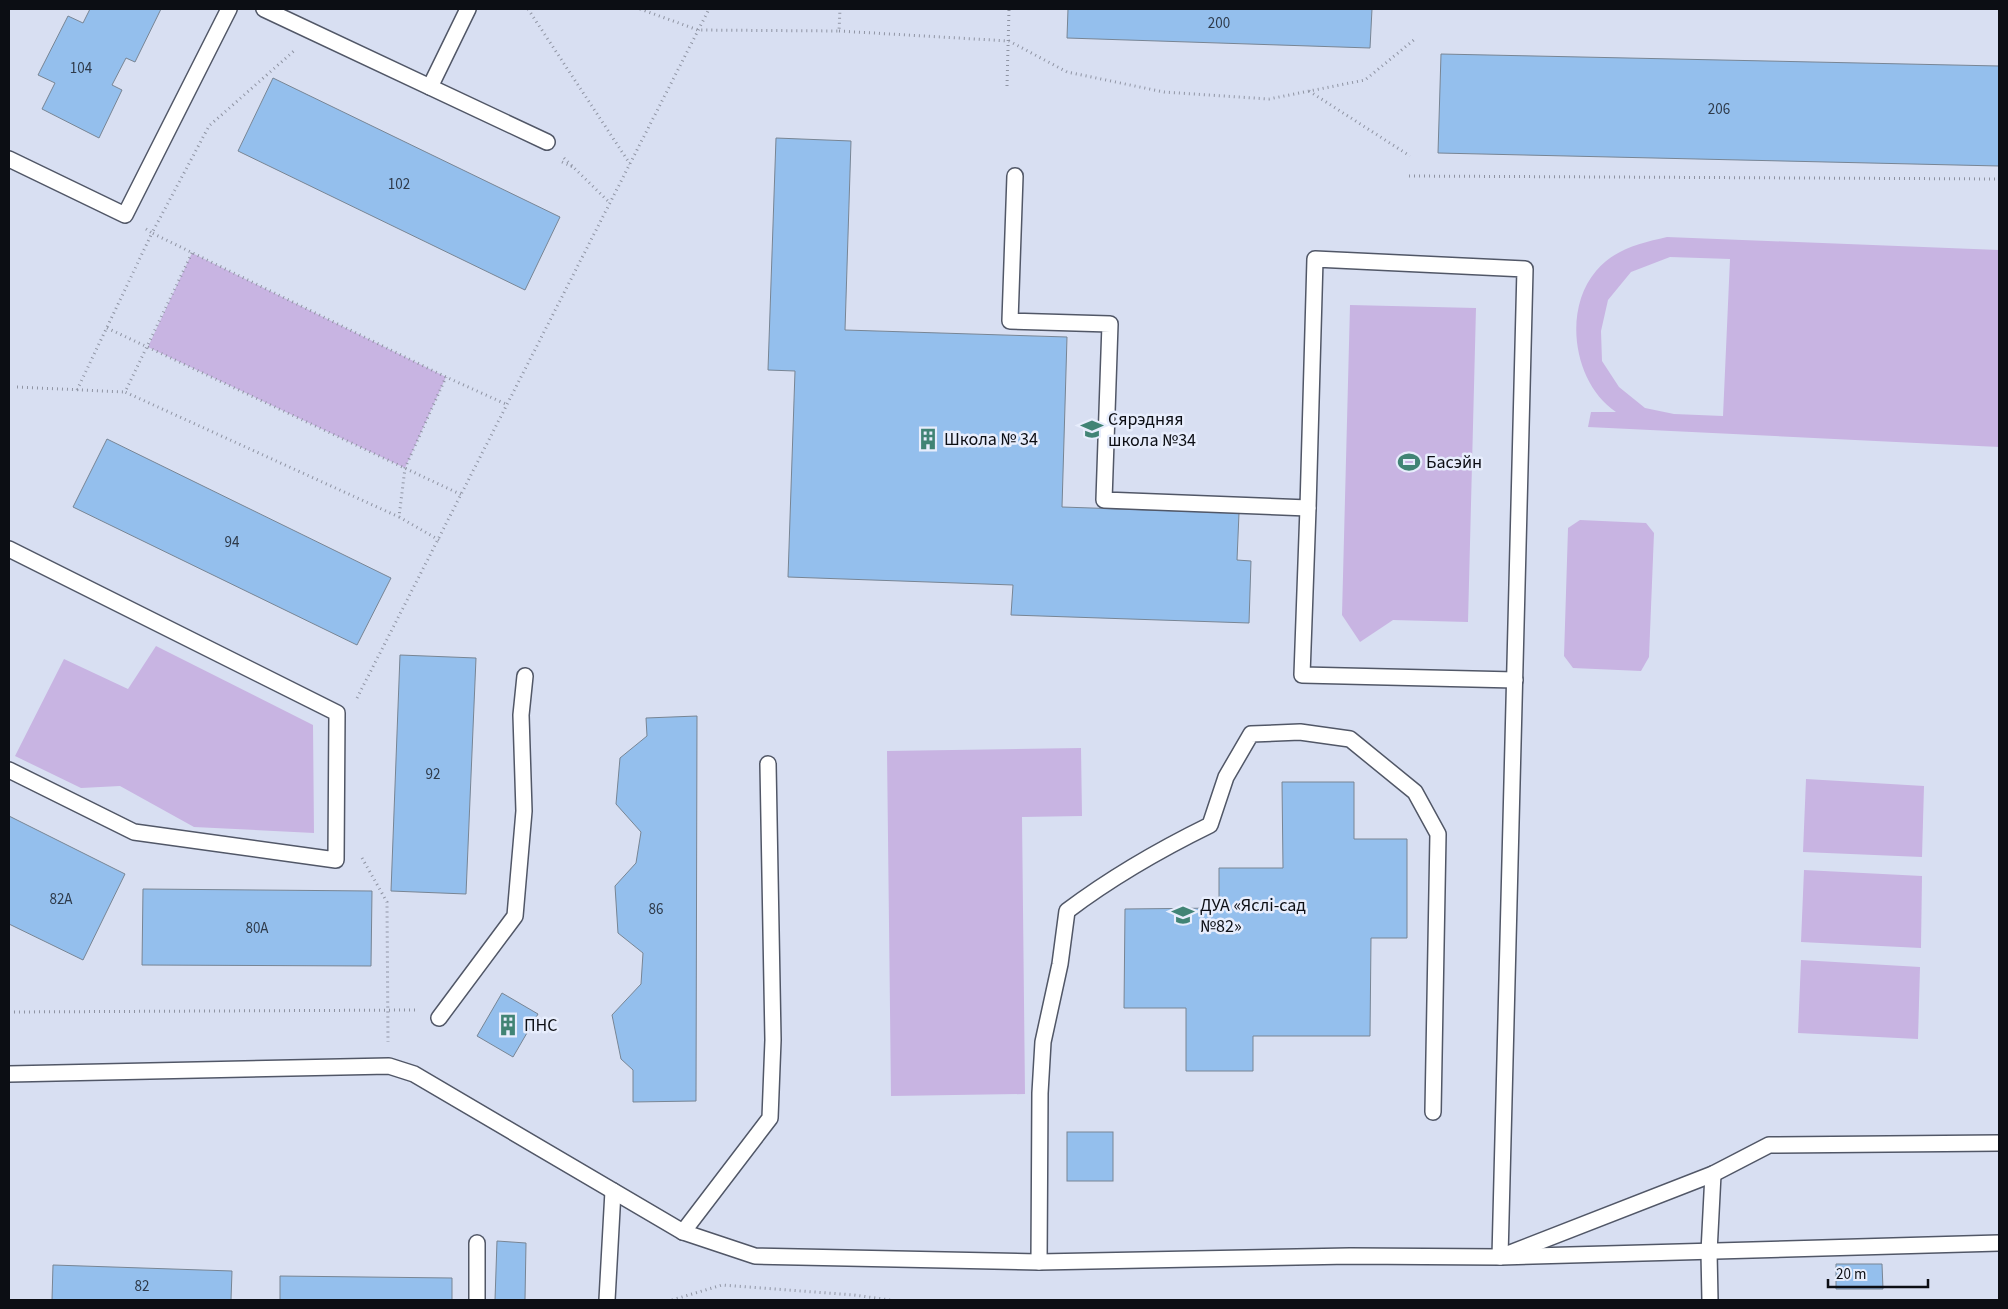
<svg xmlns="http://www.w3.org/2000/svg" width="2008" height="1309" font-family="'Source Sans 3',sans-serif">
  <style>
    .green { fill: #c8b4e2; fill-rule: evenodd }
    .building { fill: #94bfed; stroke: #788594 }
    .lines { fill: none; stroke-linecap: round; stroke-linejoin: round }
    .lane-casing { stroke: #515767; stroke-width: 18 }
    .path { stroke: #8f94a3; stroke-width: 3; stroke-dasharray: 1 4; stroke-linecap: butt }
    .lane { stroke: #fff; stroke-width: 15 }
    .labels { text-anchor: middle; stroke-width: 5; stroke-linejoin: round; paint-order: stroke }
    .number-label { font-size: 15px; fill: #2e3a4a }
    .poi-label { font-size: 18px; fill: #0c0e14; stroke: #e7edfc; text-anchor: start }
  </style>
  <rect width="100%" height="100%" fill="#d8dff2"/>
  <!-- green -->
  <g class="green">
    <path d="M1667,237L1999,250V447L1588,427L1591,412H1616C1574,384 1562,311 1596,271C1614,249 1641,243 1667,237ZM1670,257L1730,259L1723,416L1674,414L1645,408L1619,387L1602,361L1601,331L1608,300L1631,272Z"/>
    <path d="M192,253L446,377L405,468L148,347Z"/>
    <path d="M1350,305L1476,308L1468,622L1393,620L1360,642L1342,615Z"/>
    <path d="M1580,520L1646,523L1654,533L1649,657L1641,671L1573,668L1564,656L1568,528Z"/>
    <path d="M156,646L313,725L314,833L194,827L120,786L81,788L15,756L64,659L128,689Z"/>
    <path d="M1081,748L1082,816L1022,817L1025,1094L891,1096L887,751Z"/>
    <path d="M1806,779L1924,786L1922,857L1803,852Z"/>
    <path d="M1804,870L1922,876L1921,948L1801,942Z"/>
    <path d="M1801,960L1920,967L1918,1039L1798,1033Z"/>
  </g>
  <!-- building -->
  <g class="building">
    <path d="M90,9H161L135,62L126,58L112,85L122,90L99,138L42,109L55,83L38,75L68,16L83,23Z"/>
    <path d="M1068,9H1372L1370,48L1067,38Z"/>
    <path d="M1441,54L1999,66V166L1438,153Z"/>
    <path d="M273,78L560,217L525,290L238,151Z"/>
    <path d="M776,138L851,141L845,330L1067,337L1062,507L1239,513L1237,560L1251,561L1249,623L1011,615L1013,585L788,577L795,371L768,370Z"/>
    <path d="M107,439L391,578L357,645L73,507Z"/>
    <path d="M400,655L476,658L466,894L391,891Z"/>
    <path d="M697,716L696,1101L633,1102V1070L621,1059L612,1015L641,984L643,953L618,933L615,886L636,863L641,832L616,804L620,758L647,736L646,718Z"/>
    <path d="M1282,782H1354V839H1407V938H1371L1370,1036H1253V1071H1186V1008H1124L1125,909L1219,908V868H1283Z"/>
    <path d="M9,816L125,874L83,960L9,924Z"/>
    <path d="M143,889L372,891L371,966L142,965Z"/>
    <path d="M502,993L538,1014L513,1057L477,1036Z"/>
    <rect x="1067" y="1132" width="46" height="49"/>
    <path d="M497,1241L526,1243L525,1300H495Z"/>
    <path d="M1836,1264H1882L1883,1289H1836Z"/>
    <path d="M53,1265L232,1271L231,1300H52Z"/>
    <path d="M280,1276L452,1278V1300H280Z"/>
  </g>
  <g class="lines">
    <!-- lane casing -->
    <g class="lane-casing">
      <g id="lane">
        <path d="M264,9L547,142"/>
        <path d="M430,87L468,9"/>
        <path d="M9,159L125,215L229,9"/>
        <path d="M1015,176L1010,321L1110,324L1104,500L1308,508L1315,259L1525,269L1500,1257L1999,1243"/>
        <path d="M1308,508L1302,675L1515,680"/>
        <path d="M9,549L337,713L336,860L134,832L9,770"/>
        <path d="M439,1018L515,916L524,811L521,715L525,676"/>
        <path d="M9,1074L389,1066L414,1074L683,1232L755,1256L1039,1262L1350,1256L1500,1257L1713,1174L1769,1145L1999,1143"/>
        <path d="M683,1232L770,1118L773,1040L768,764"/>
        <path d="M477,1243V1300"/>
        <path d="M1039,1262L1040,1093L1043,1042L1060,964L1067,911C1112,877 1159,850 1210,825L1226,777L1251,734L1300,732L1350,739L1415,792L1438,834L1433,1112"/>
        <path d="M607,1300L613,1191"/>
        <path d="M1710,1300L1709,1252L1713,1174"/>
      </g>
    </g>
    <!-- path -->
    <g class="path">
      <path d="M528,9L630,164"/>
      <path d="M640,9L698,30L839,31L840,9"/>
      <path d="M839,31L1009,41L1067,72L1164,92L1269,99L1365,80L1415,39"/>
      <path d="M1007,86L1009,9"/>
      <path d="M1309,91L1410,156"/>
      <path d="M564,158L610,203"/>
      <path d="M562,162L573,167"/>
      <path d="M1409,176L1999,179"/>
      <path d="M146,229L152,233L209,126L295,50"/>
      <path d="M192,253L125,392L399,517"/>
      <path d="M107,328L462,495"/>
      <path d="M17,387L125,392"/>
      <path d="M77,390L152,233L446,377L508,405"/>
      <path d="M439,540L399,517L405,468L446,377"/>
      <path d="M357,698L709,9"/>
      <path d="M362,858L387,902L388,1042"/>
      <path d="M9,1012L417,1010"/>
      <path d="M672,1300L722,1285L854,1295L890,1300"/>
    </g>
    <!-- lane -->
    <use href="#lane" class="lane"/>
  </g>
  <!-- icons -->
  <defs>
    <g id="school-bare" transform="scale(1.725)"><path d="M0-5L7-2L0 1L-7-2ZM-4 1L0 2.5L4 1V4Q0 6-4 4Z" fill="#418475" stroke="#e7edfc" stroke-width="2.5" paint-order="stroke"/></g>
    <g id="building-bare" transform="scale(1.725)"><path d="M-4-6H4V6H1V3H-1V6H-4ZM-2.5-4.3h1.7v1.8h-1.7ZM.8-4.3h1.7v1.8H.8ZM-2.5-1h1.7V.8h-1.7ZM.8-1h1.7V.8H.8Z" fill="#418475" stroke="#e7edfc" stroke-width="2.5" paint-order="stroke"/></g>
    <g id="stadium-bare" transform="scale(1.725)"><path d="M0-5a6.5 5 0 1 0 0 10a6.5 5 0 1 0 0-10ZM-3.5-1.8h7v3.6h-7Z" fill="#418475" stroke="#e7edfc" stroke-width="2.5" paint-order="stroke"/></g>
  </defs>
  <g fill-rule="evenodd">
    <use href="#school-bare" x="1092" y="429"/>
    <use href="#building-bare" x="928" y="439"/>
    <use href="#stadium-bare" x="1409" y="462"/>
    <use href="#school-bare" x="1183" y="915"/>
    <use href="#building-bare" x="508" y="1025"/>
  </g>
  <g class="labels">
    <!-- number labels -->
    <g class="number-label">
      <text x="1219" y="28">200</text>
      <text x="81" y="73">104</text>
      <text x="1719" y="114">206</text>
      <text x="399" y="189">102</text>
      <text x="232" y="547">94</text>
      <text x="433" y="779">92</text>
      <text x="61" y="904">82А</text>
      <text x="656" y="914">86</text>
      <text x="257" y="933">80А</text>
      <text x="142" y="1291">82</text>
    </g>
    <!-- poi labels -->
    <g class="poi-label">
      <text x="1108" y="425">Сярэдняя<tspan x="1108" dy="21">школа №34</tspan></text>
      <text x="944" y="445">Школа № 34</text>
      <text x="1426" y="468">Басэйн</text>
      <text x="1200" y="911">ДУА «Яслі-сад<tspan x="1200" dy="21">№82»</tspan></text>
      <text x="524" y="1031">ПНС</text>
    </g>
  </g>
  <!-- border -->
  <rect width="2008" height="1309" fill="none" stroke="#0c0e14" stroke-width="20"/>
  <!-- scale -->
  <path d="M1828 1279v8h100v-8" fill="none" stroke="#0c0e14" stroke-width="2.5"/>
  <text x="1836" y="1279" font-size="15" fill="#0c0e14" stroke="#e7edfc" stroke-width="4" paint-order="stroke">20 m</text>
</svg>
